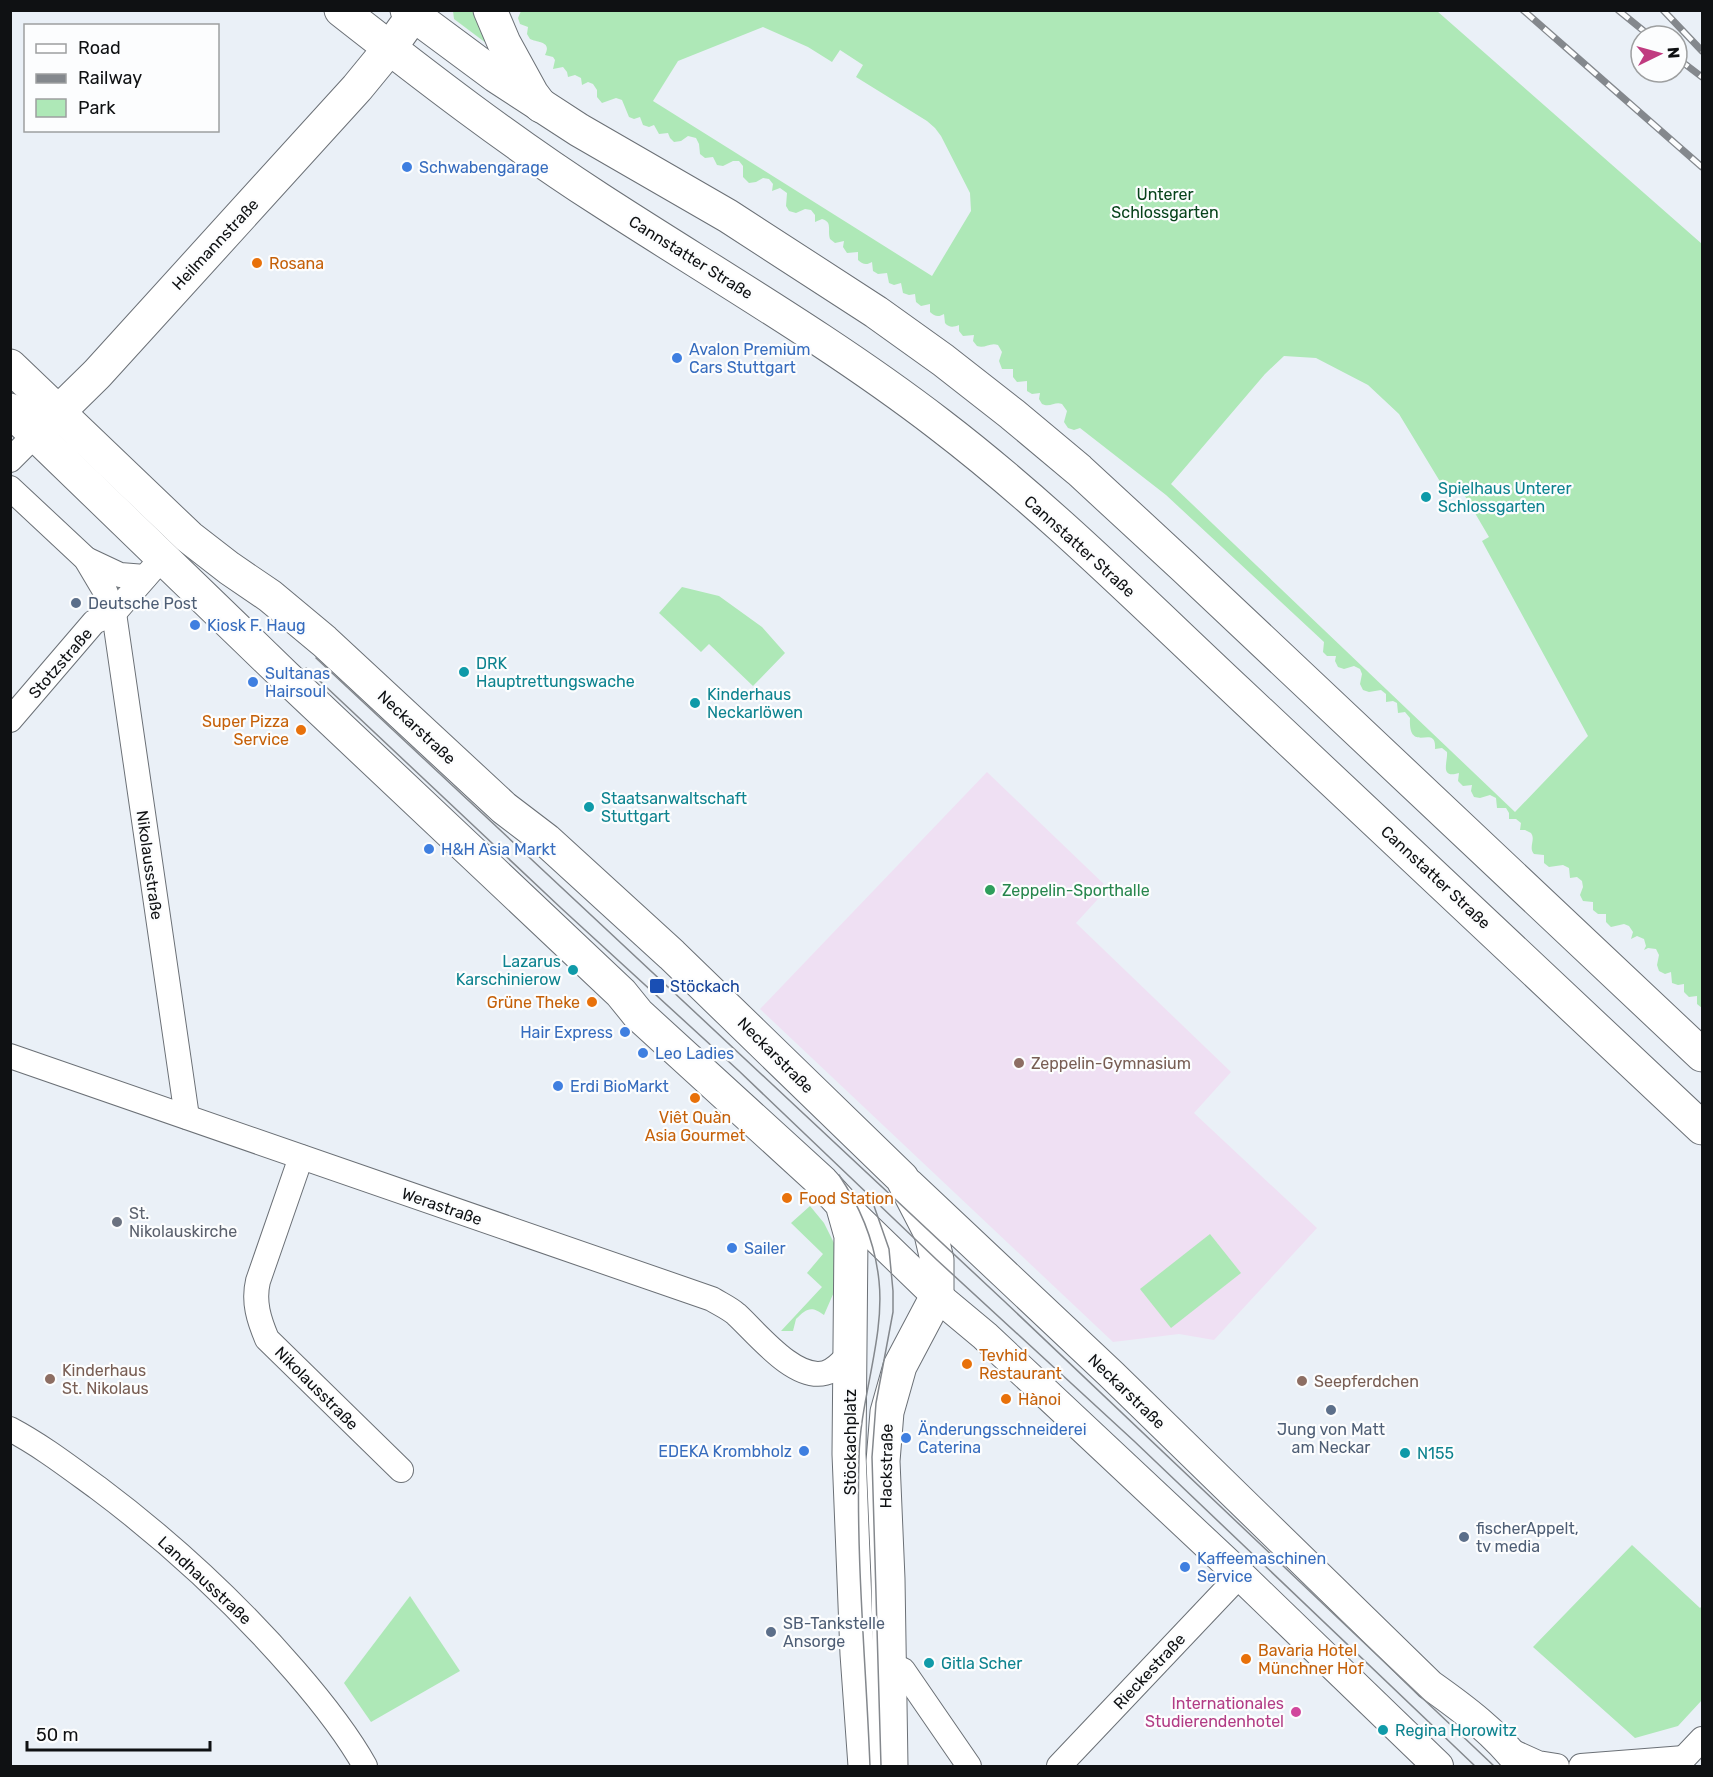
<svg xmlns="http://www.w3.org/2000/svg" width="1713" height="1777" font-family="Rubik,sans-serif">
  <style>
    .education { fill: #efe0f3 }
    .green { fill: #aee8b7; fill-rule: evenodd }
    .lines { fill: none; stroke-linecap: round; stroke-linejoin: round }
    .minor-casing { stroke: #6b7076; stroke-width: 26 }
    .tertiary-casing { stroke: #6b7076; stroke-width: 32 }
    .secondary-casing { stroke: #6b7076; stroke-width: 35 }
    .primary-casing { stroke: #6b7076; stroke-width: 35 }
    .minor { stroke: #fff; stroke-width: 24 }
    .tertiary { stroke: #fff; stroke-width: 30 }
    .secondary { stroke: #fff; stroke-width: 33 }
    .primary { stroke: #fff; stroke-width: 33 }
    .tram { stroke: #84888d; stroke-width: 1.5 }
    .rail-casing { stroke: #84888d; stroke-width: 7 }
    .rail { stroke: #fcfdfe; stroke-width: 4.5; stroke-dasharray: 14; stroke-linecap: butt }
    .shop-dot { fill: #3f7fe0; stroke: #fcfdfe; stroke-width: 2 }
    .food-dot { fill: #e8710a; stroke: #fcfdfe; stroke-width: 2 }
    .culture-dot { fill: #0f9aa8; stroke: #fcfdfe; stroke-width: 2 }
    .service-dot { fill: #5c6f8a; stroke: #fcfdfe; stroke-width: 2 }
    .leisure-dot { fill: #2e9e5b; stroke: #fcfdfe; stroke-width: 2 }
    .transit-dot { fill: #1a4fb4; stroke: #fcfdfe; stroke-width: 2 }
    .education-dot { fill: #8d6e63; stroke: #fcfdfe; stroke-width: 2 }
    .worship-dot { fill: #6b7280; stroke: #fcfdfe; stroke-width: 2 }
    .hotel-dot { fill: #d1479c; stroke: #fcfdfe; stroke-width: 2 }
    .labels { text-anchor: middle; stroke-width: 4.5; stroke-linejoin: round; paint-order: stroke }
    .shop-label { font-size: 16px; fill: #366cbe; stroke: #fcfdfe; text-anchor: start }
    .park-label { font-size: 16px; fill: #07431b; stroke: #fcfdfe }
    .street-label { font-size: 16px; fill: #0f1113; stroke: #fcfdfe }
    .food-label { font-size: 16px; fill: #c56008; stroke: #fcfdfe; text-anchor: start }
    .culture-label { font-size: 16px; fill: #0d838f; stroke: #fcfdfe; text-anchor: start }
    .service-label { font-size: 16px; fill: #4e5e75; stroke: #fcfdfe; text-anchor: start }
    .leisure-label { font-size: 16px; fill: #27864d; stroke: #fcfdfe; text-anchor: start }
    .transit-label { font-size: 16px; fill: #164399; stroke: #fcfdfe; text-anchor: start }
    .education-label { font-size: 16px; fill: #785e54; stroke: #fcfdfe; text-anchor: start }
    .worship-label { font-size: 16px; fill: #5b616d; stroke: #fcfdfe; text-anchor: start }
    .hotel-label { font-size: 16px; fill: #b23c85; stroke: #fcfdfe; text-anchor: end }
  </style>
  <rect width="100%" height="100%" fill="#eaf0f7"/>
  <!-- education -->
  <path class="education" d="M987,772L1108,888L1076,923L1231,1072L1194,1113L1317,1228L1214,1340L1179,1334L1113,1342L760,1009Z"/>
  <!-- green -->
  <g class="green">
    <path d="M453,11H480L490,46L454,19Z"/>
    <path d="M521,11H1437L1702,244V1008L1697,1004V996L1689,997L1684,992V984L1678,985L1672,983L1671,972L1665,974L1659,971L1657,965L1659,955L1656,949L1648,948L1644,950L1646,946L1644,939L1637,936L1631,939L1633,932L1629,926L1624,924L1611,927L1606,922V914H1598L1593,910V902L1583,901L1580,895L1583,887L1582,881L1577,877L1570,878L1569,868L1563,865L1549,867L1544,863V855L1534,854C1528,847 1536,840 1531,833L1525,830H1520L1521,823L1516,819H1509V813L1506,808H1497L1496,798L1490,795L1480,798L1474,797L1471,791L1472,785L1463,786L1458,781L1459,773C1439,779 1448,762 1447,752L1442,748L1435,749C1437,722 1408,756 1410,718L1405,712L1398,713L1397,703L1393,701L1386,702V694L1381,690L1369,692L1363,690L1360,684L1362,674L1360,669L1354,666L1344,669L1338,667L1335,661L1336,656H1327L1323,652L1324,642L1166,495L1080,428L1074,430L1068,428L1064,422L1067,411L1062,404C1055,401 1050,408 1042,404L1039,399L1040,393L1032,394L1027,391V381L1017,382L1013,377V369H1002L999,361L1002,352L998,345C990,342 985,349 977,346L973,341L974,335L963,336L959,331V325C954,327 949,328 945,323L944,314C939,317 935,317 930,312V304L921,306L916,302L915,294L909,295L903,293L901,283L894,285L889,283L887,273L878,274L873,271L872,262C867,265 863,265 858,260V252L847,253L843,247L844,241L835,243L830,239C827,230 833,222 822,219L815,222V215L811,210L805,209L796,213L789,211L786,206L787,193L780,188L772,191L773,184L769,179L763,178L756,182L749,183L743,177V166L739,161H733L723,166L717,165L713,157L705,158L700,154L699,144L696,138L688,136L681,141L674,142L670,138L668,133L659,134L654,125L649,127L643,125L640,117L634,119L629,117L622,100L616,98L602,103L597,97V90L593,84L588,82L582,85L581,78L575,75L568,77L567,72L563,67L553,69L555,60L553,57L545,55C552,41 538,43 530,39L527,34L528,27L520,24L518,18ZM763,27L808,47L832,62L840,50L863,65L856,77L927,121L935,128L941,136L970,193L971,211L932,276L653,101L678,61ZM1284,356L1316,358L1368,385L1399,414L1450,498L1462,491L1489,537L1482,541L1588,736L1515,812L1171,484L1265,374Z"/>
    <path d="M682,587L719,596L762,627L785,653L753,686L709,644L701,652L659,613Z"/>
    <path d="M810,1206L824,1223L835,1245L834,1292L824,1315C811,1305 806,1309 796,1319L793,1331H781L822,1287L807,1273L823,1254L791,1223Z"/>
    <path d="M1210,1234L1241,1273L1171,1328L1140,1289Z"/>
    <path d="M1632,1545L1700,1608L1702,1606V1700L1678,1726L1635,1738L1533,1647Z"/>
    <path d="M410,1596L460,1671L371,1722L344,1683Z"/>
  </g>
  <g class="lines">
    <!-- minor casing -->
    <g class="minor-casing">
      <g id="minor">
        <path d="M10,460L35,435"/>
        <path d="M10,488L86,559L105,591L114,613L187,1117"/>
        <path d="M86,559L120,575L145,577"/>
        <path d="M10,720L94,622L114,613L162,558"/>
        <path d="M10,1056L712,1299C720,1304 729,1308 736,1314C756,1332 794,1381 825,1373C836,1370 843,1361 850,1353"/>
        <path d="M301,1157L258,1281C253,1302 259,1320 267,1339L401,1470"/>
        <path d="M10,1429C42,1446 69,1467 98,1488C170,1542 236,1603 295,1671C321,1701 346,1732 365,1766"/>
        <path d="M889,1665L903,1670L969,1766"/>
        <path d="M1509,1750L1538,1763L1557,1766"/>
        <path d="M1059,1766L1240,1575"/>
        <path d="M1581,1766L1684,1758"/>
        <path d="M1680,1766L1684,1758L1702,1739"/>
      </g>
    </g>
    <!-- tertiary casing -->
    <g class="tertiary-casing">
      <g id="tertiary">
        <path d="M909,1184L1112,1375L1430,1685C1464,1709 1496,1733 1521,1766"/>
        <path d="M842,1204L937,1296L985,1336L1240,1575L1438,1766"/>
      </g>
    </g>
    <!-- secondary casing -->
    <g class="secondary-casing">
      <g id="secondary">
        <path d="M490,10L504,43L532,94L541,106"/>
        <path d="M10,366L189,537L229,568L270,596L324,641L504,808L546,840L672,955L902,1178L931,1234L937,1260V1296L900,1366L887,1412L883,1461L888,1579L891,1766"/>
        <path d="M10,410L285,676L621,993L638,1014L822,1182L842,1204L851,1236L849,1454L857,1654L865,1766"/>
        <path d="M43,427L97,374L357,88L389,49L417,10"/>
      </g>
    </g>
    <!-- primary casing -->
    <g class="primary-casing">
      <g id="primary">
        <path d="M341,10C425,76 509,141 599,199C713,273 831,341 939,424C1045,505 1140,600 1237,691C1393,836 1548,982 1702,1128"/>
        <path d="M407,10L496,76L579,130L728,216L876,312L943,360L1012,414L1079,470L1184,567L1702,1055"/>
      </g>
    </g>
    <!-- minor -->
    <use href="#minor" class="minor"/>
    <!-- tertiary -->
    <use href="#tertiary" class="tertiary"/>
    <!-- secondary -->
    <use href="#secondary" class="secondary"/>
    <!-- primary -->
    <use href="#primary" class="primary"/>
    <!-- tram -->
    <g class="tram">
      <path d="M316,658L1004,1301L1494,1766"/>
      <path d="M306,668L561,908L739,1071L937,1260L1134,1441L1475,1766"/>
      <path d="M839,1175C861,1208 875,1242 879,1281C885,1337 860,1399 859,1457C856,1560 866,1664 870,1766"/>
      <path d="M873,1203L889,1249L893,1291V1312L876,1403L872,1457L881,1766"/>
    </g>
    <!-- rail casing -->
    <g class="rail-casing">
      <g id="rail">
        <path d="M1523,10L1702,167"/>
        <path d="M1618,10L1650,36"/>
        <path d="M1663,10L1702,51"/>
        <path d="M1677,58L1702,77"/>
      </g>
    </g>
    <!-- rail -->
    <use href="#rail" class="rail"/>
  </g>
  <!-- markers -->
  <g class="shop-dot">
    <circle cx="407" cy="167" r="6"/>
    <circle cx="677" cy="358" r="6"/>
    <circle cx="195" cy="625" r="6"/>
    <circle cx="253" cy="682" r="6"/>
    <circle cx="429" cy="849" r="6"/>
    <circle cx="625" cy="1032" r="6"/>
    <circle cx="643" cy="1053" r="6"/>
    <circle cx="558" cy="1086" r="6"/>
    <circle cx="732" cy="1248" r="6"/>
    <circle cx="906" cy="1438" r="6"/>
    <circle cx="804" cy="1451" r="6"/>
    <circle cx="1185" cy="1567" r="6"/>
  </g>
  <g class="food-dot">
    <circle cx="257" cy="263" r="6"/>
    <circle cx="301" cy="730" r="6"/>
    <circle cx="592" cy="1002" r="6"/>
    <circle cx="695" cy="1098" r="6"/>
    <circle cx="787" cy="1198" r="6"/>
    <circle cx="967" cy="1364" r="6"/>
    <circle cx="1006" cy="1399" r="6"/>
    <circle cx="1246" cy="1659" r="6"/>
  </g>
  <g class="culture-dot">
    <circle cx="1426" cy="497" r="6"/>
    <circle cx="464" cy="672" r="6"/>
    <circle cx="695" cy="703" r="6"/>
    <circle cx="589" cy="807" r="6"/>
    <circle cx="573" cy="970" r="6"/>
    <circle cx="1405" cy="1453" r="6"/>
    <circle cx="929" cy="1663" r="6"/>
    <circle cx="1383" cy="1730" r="6"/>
  </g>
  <g class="service-dot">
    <circle cx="76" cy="603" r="6"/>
    <circle cx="1331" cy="1410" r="6"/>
    <circle cx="1464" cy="1537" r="6"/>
    <circle cx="771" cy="1632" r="6"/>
  </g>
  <circle class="leisure-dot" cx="990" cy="890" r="6"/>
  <rect class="transit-dot" x="649" y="978" width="16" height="16" rx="3"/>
  <g class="education-dot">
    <circle cx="1019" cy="1063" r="6"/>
    <circle cx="50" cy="1379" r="6"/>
    <circle cx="1302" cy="1381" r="6"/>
  </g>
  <circle class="worship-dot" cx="117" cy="1222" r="6"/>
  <circle class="hotel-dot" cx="1296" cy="1712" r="6"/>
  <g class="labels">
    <!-- shop labels -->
    <g class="shop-label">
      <text x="419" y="173">Schwabengarage</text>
      <text x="689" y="355">Avalon Premium<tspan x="689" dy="18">Cars Stuttgart</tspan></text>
      <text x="207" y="631">Kiosk F. Haug</text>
      <text x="265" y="679">Sultanas<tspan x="265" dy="18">Hairsoul</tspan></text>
      <text x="441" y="855">H&amp;H Asia Markt</text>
      <text x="613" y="1038" text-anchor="end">Hair Express</text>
      <text x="655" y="1059">Leo Ladies</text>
      <text x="570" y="1092">Erdi BioMarkt</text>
      <text x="744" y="1254">Sailer</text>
      <text x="918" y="1435">Änderungsschneiderei<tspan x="918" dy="18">Caterina</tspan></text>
      <text x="792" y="1457" text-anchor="end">EDEKA Krombholz</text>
      <text x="1197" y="1564">Kaffeemaschinen<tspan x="1197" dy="18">Service</tspan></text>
    </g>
    <!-- park labels -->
    <g class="park-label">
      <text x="1165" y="200">Unterer<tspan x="1165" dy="18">Schlossgarten</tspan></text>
    </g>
    <!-- street labels -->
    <g class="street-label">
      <text transform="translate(215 244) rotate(-47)" y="6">Heilmannstraße</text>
      <text transform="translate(691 257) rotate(32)" y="6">Cannstatter Straße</text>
      <text transform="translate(1080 546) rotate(42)" y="6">Cannstatter Straße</text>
      <text transform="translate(60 663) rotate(-49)" y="6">Stotzstraße</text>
      <text transform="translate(417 727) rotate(43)" y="6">Neckarstraße</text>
      <text transform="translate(150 865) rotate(82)" y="6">Nikolausstraße</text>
      <text transform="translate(1436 877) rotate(43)" y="6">Cannstatter Straße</text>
      <text transform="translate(776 1055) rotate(45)" y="6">Neckarstraße</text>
      <text transform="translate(442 1206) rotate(19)" y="6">Werastraße</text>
      <text transform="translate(317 1388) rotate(45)" y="6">Nikolausstraße</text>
      <text transform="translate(1127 1391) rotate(44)" y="6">Neckarstraße</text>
      <text transform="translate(850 1442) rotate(-90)" y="6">Stöckachplatz</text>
      <text transform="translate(886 1466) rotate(-89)" y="6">Hackstraße</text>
      <text transform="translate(205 1580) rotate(43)" y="6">Landhausstraße</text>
      <text transform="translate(1149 1671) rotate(-47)" y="6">Rieckestraße</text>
    </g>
    <!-- food labels -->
    <g class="food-label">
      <text x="269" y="269">Rosana</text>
      <text x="289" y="727" text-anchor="end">Super Pizza<tspan x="289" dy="18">Service</tspan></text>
      <text x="580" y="1008" text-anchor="end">Grüne Theke</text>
      <text x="695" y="1123" text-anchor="middle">Viêt Quàn<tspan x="695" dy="18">Asia Gourmet</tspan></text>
      <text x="799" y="1204">Food Station</text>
      <text x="979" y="1361">Tevhid<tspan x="979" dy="18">Restaurant</tspan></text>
      <text x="1018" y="1405">Hànoi</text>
      <text x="1258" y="1656">Bavaria Hotel<tspan x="1258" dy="18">Münchner Hof</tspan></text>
    </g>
    <!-- culture labels -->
    <g class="culture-label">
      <text x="1438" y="494">Spielhaus Unterer<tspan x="1438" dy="18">Schlossgarten</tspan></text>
      <text x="476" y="669">DRK<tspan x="476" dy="18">Hauptrettungswache</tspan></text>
      <text x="707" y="700">Kinderhaus<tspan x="707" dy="18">Neckarlöwen</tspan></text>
      <text x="601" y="804">Staatsanwaltschaft<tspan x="601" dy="18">Stuttgart</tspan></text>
      <text x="561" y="967" text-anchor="end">Lazarus<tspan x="561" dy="18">Karschinierow</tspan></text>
      <text x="1417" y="1459">N155</text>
      <text x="941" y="1669">Gitla Scher</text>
      <text x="1395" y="1736">Regina Horowitz</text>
    </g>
    <!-- service labels -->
    <g class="service-label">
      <text x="88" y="609">Deutsche Post</text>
      <text x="1331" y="1435" text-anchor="middle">Jung von Matt<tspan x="1331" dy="18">am Neckar</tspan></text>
      <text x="1476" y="1534">fischerAppelt,<tspan x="1476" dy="18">tv media</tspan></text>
      <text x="783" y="1629">SB-Tankstelle<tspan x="783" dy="18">Ansorge</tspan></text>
    </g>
    <!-- leisure labels -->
    <g class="leisure-label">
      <text x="1002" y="896">Zeppelin-Sporthalle</text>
    </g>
    <!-- transit labels -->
    <g class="transit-label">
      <text x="670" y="992">Stöckach</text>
    </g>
    <!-- education labels -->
    <g class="education-label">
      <text x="1031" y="1069">Zeppelin-Gymnasium</text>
      <text x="62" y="1376">Kinderhaus<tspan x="62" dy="18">St. Nikolaus</tspan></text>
      <text x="1314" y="1387">Seepferdchen</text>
    </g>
    <!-- worship labels -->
    <g class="worship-label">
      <text x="129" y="1219">St.<tspan x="129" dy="18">Nikolauskirche</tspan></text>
    </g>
    <!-- hotel labels -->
    <g class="hotel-label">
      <text x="1284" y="1709">Internationales<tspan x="1284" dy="18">Studierendenhotel</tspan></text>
    </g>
  </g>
  <!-- border -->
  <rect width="1713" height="1777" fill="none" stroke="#0f1113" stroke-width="24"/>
  <!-- legend -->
  <rect x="24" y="24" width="195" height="108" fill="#fcfdfe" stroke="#9d9fa0" stroke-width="1.5"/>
  <rect x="36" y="44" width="30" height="9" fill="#ffffff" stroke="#9d9fa0" stroke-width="1.5"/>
  <text x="78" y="54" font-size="18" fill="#0f1113">Road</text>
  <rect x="36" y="74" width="30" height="9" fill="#84888d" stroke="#9d9fa0" stroke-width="1.5"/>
  <text x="78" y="84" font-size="18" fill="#0f1113">Railway</text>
  <rect x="36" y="99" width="30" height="18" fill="#aee8b7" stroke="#9d9fa0" stroke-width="1.5"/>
  <text x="78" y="114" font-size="18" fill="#0f1113">Park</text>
  <!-- north arrow -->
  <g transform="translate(1659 54) rotate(85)"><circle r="28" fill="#fcfdfe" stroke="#9d9fa0" stroke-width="1.5"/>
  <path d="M0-4.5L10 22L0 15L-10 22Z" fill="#c03b80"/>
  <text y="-9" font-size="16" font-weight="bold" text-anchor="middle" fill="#0f1113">N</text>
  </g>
  <!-- scale -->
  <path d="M27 1741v9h183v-9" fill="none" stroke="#0f1113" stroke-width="3"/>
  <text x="36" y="1741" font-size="18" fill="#0f1113" stroke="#fcfdfe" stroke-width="4.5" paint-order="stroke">50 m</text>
</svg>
